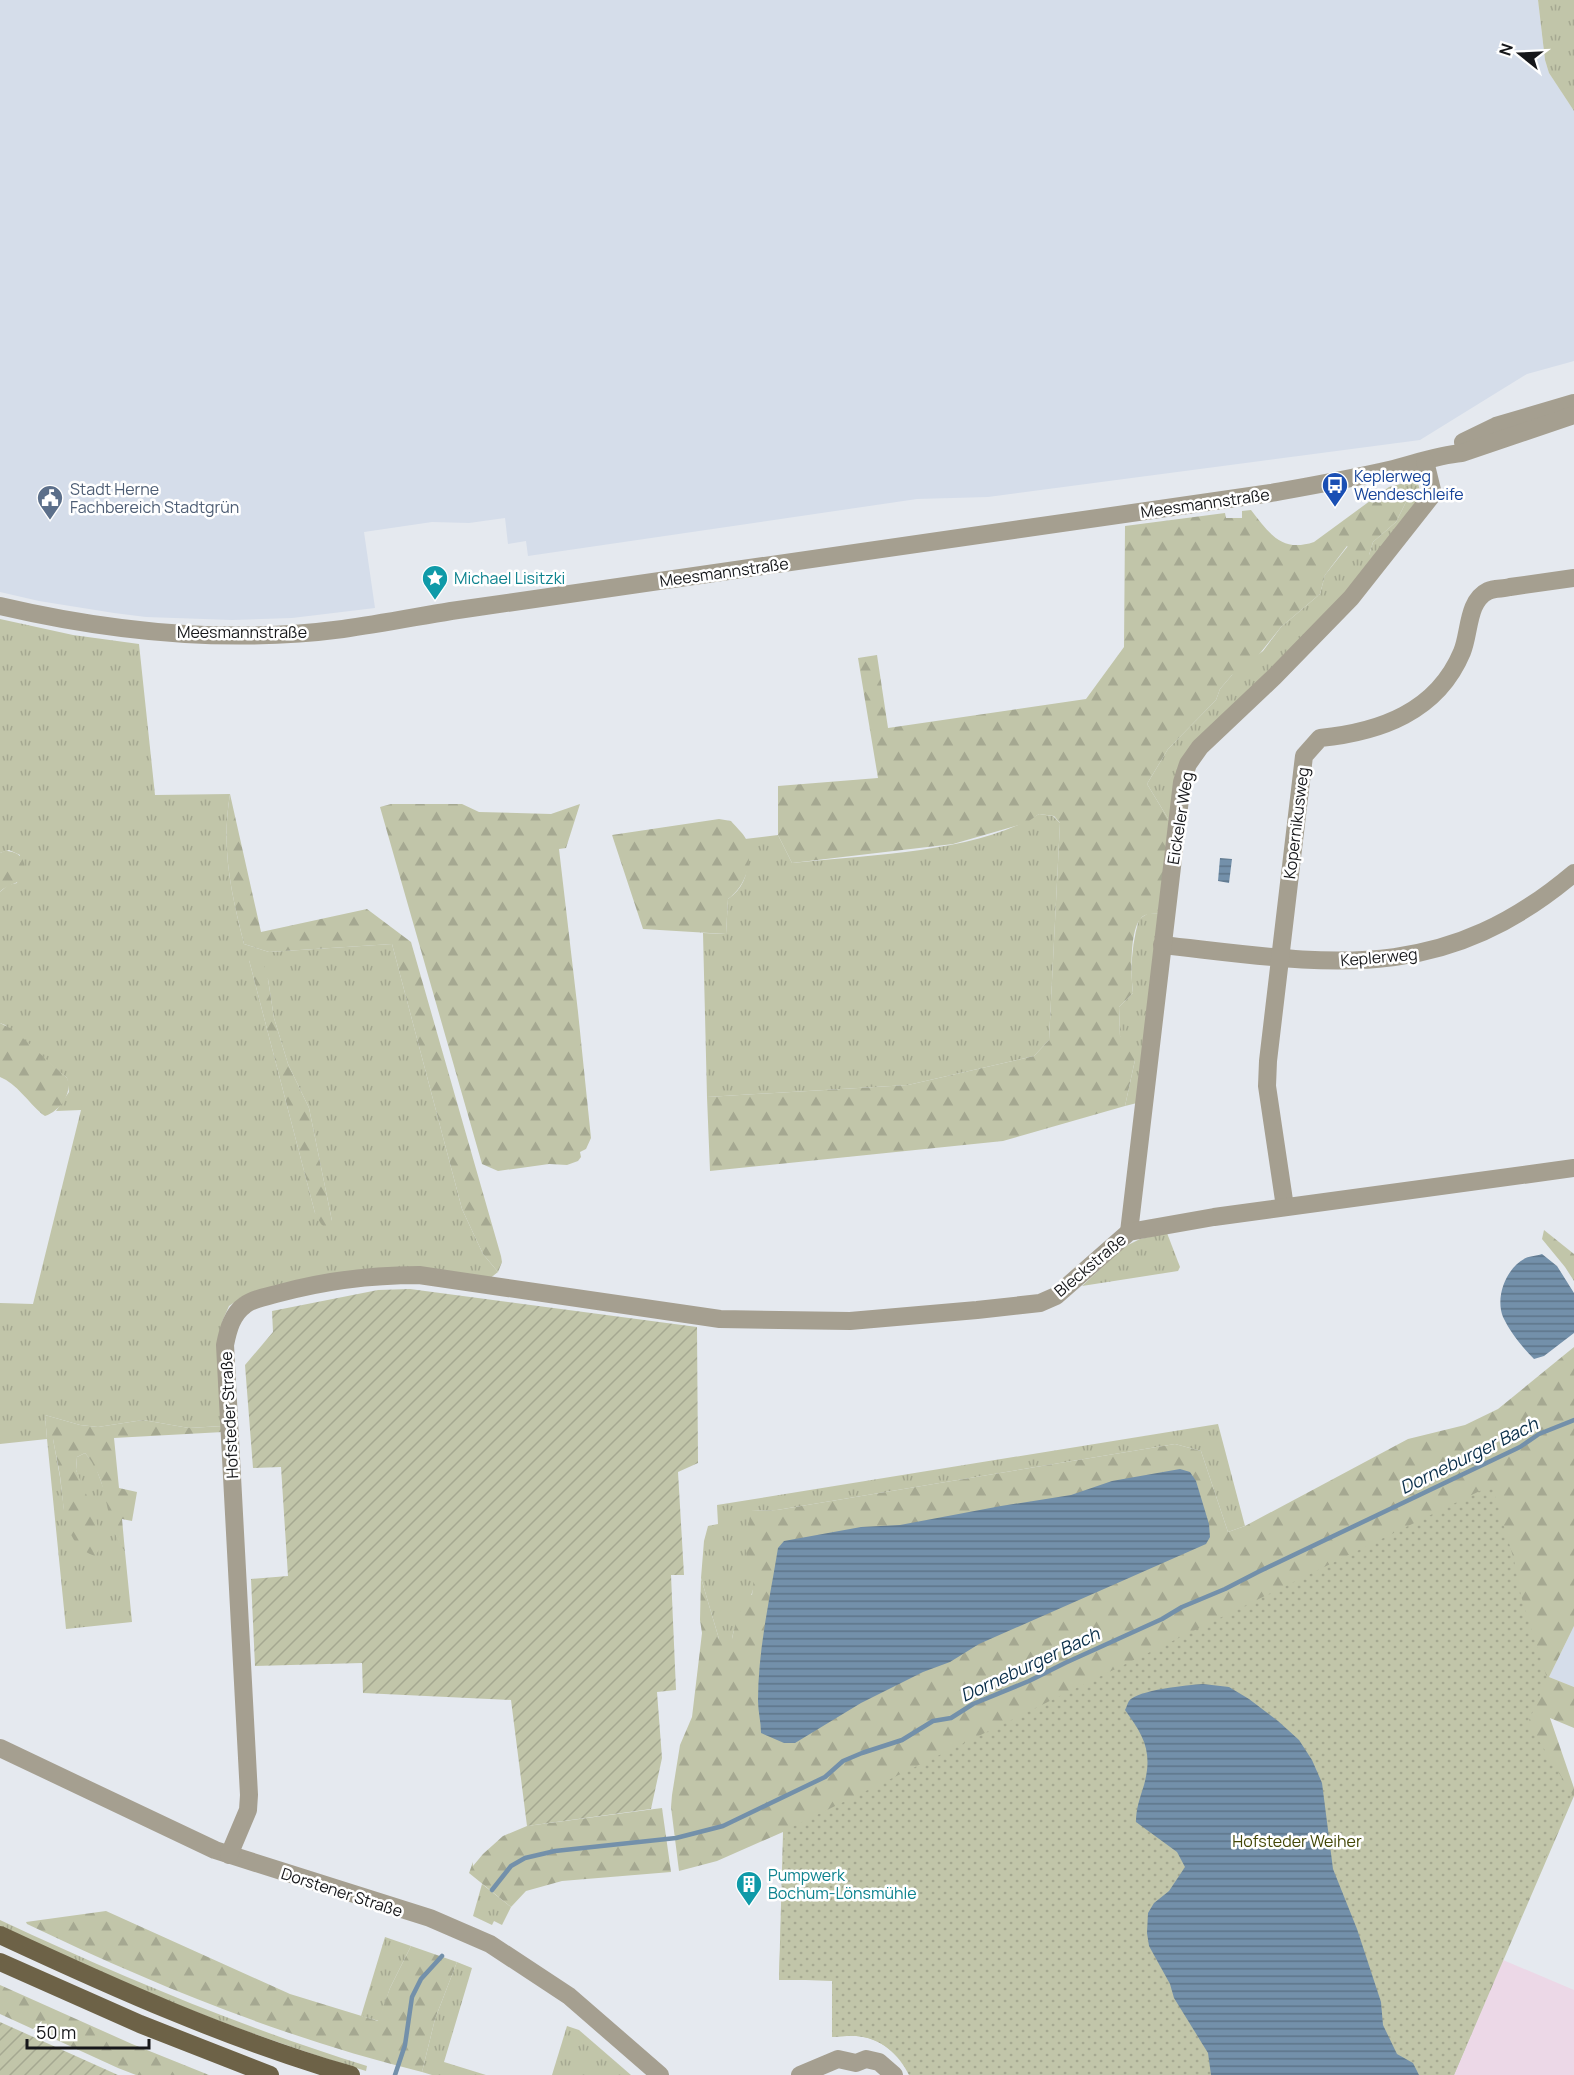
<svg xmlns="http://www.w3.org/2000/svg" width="1574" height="2075" font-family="Manrope,sans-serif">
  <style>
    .commercial { fill: #ecd8e7 }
    .built { fill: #d5ddea }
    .grass { fill: url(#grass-tufts); fill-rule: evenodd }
    .forest { fill: url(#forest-firs) }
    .park { fill: url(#park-dots) }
    .garden { fill: url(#garden-furrows) }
    .water { fill: url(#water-rules) }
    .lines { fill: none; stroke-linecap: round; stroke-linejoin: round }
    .stream { stroke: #7390aa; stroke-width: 4.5 }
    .minor { stroke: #a59f90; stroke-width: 18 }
    .major { stroke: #6d6247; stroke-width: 18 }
    .labels { text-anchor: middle; stroke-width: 5; stroke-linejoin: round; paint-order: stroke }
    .transit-label { font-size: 16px; fill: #164399; stroke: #fff; text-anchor: start }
    .service-label { font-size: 16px; fill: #4e5e75; stroke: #fff; text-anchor: start }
    .street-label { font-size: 16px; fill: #16171a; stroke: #fff }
    .culture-label { font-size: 16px; fill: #0d838f; stroke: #fff; text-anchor: start }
    .park-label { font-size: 16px; fill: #444808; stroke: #fff }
    .water-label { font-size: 18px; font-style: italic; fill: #092e49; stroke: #fff }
  </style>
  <defs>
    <pattern id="grass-tufts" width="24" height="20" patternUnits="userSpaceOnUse" patternTransform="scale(1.5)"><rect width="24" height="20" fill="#c1c5a9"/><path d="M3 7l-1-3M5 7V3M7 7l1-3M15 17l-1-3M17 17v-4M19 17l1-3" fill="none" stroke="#a5a891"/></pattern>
    <pattern id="forest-firs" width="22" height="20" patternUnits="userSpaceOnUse" patternTransform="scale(1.5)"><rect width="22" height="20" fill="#c1c5a9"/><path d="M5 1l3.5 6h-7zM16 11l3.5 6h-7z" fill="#a5a891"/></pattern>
    <pattern id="park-dots" width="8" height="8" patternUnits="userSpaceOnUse" patternTransform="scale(1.5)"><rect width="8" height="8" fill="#c1c5a9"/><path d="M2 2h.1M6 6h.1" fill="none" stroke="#a5a891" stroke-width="1.8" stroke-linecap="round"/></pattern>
    <pattern id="garden-furrows" width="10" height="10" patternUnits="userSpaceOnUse" patternTransform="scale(1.5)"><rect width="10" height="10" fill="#c1c5a9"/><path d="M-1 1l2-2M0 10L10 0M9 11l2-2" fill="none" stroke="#a5a891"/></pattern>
    <pattern id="water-rules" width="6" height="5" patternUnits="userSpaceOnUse" patternTransform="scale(1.5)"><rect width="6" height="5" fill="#7390aa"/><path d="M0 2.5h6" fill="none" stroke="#5d758a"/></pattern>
  </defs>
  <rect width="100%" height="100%" fill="#e5e9ef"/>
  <!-- commercial -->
  <path class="commercial" d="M1503,1960L1574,1990V2075H1454Z"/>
  <!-- built -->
  <g class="built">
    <path d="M0,0H1538L1545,60L1549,73L1574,111V361L1527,374L1420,440L988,497L917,499L528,556L526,541L508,544L505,518L469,523L432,522L364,532L375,608L292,618L232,620L146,617L114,613L39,601L0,592Z"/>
    <path d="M1574,1626V1687L1549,1677Z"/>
  </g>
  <!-- grass -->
  <g class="grass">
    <path d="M1538,0H1574V111L1549,73L1545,60Z"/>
    <path d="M1417,479L1422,499L1355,584L1208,731L1172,825L1147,784L1168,749L1216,700L1220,689L1232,675L1263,651L1281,627L1320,594L1325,575L1348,546L1369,555L1373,542L1396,522L1407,500L1404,483Z"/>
    <path d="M0,619L73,635L139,644L155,795L230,794C221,849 231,892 244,944L269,952L392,944L462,1209L483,1254L498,1272L489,1279L421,1271L235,1302L229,1306L222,1322V1426L189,1428L143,1420L98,1427L80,1425L45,1415L47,1439H53L60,1477L64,1510L82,1487L76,1470L77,1457L85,1453L95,1465L107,1498L116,1535L125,1552L132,1622L66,1629L47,1439L0,1444V1303L33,1304L81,1110L56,1111L69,1092L67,1078L5,1025L0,1023V892L8,885L17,883L20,855L9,850L0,853ZM249,960L268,979L274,1018L288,1064L309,1108L332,1221L315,1213Z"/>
    <path d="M1039,814L1053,816L1060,823L1049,1040L1034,1056L908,1085L707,1097L703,933L726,934L728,899C750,884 749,862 745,839L778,835L792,863C865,855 977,853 1039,814Z"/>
    <path d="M1160,913L1137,1103L1125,1106L1135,1060L1120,1036L1119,1007L1133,993C1130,968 1132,943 1139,919L1147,914Z"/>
    <path d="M1167,1233L1180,1267L1178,1271L1082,1286L1124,1247L1140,1239Z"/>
    <path d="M1218,1424L1245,1526L1228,1532L1201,1451L1175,1444L777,1510L751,1511C753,1536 760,1573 751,1596C744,1614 736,1618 732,1639H719L701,1578L704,1541L708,1526L718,1524L717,1505Z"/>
    <path d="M482,1884L511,1907L502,1925L494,1921L492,1925L473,1916Z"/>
    <path d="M0,1920C120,1976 241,2027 367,2066L366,2071C240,2033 118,1983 0,1926Z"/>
    <path d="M385,1937L411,1946L390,1988L379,2021L361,2016Z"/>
    <path d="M457,1962L472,1968L444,2062L486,2075H432L422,2072L435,2019Z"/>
    <path d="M567,2026L579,2030L631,2075H552Z"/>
  </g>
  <!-- forest -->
  <g class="forest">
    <path d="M1404,483L1407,500L1396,522L1373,542L1369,555L1360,559L1347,546L1325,575L1320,594L1281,627L1245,672L1232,675L1220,689L1216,700L1168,749L1147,784L1172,825L1160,913C1154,914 1147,913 1142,917C1129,928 1131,977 1133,993L1119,1007L1120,1036L1132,1041L1135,1060L1125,1106L1003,1141L710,1171L707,1097L908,1085L1034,1056L1049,1040L1060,823L1054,816L1039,814L1026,823L953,844L792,863L778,835V786L878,778L858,658L877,655L888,728L1086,699L1124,647L1125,526L1225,513L1226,518H1242V511L1251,510C1269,533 1281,553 1314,542L1389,487Z"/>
    <path d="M230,794L261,932L367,909L411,942L501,1256L502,1262L498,1272L483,1254L462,1209L392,944L269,952L244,944C231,892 221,849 230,794Z"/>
    <path d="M391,804H462L479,812L551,814L580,804L566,848L559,849L578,1012L591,1138L586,1149L580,1152L581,1157L578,1161L567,1165L549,1164L498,1171L482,1164L380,807Z"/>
    <path d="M719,819L731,821C735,826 743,833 746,839C754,861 746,886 728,899L726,934L643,929L612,835Z"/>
    <path d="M5,851C20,851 26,860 25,874C20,885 8,883 0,892V853Z"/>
    <path d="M254,959L263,962L268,979L274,1018L288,1064L309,1108L332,1221L329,1231L321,1224L315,1213L249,960Z"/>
    <path d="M0,1023L14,1030L67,1078C73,1093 60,1111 45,1116L42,1114C28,1102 17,1084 0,1077Z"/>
    <path d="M1544,1230L1574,1254V1281L1565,1267L1542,1239Z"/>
    <path d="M1574,1347V1626L1549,1677L1574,1687V1728L1550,1718L1574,1788V1796L1454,2075L904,2063C882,2039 864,2033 832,2037V1981L779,1979L783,1832L717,1861L679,1871L671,1807L672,1795L680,1745L692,1717L702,1633L700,1620L701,1578L719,1639H732C735,1623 740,1610 748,1595H752L755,1568L748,1567L745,1543L751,1511L777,1510L1175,1444L1201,1451L1228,1532L1245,1526L1408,1439L1465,1425L1498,1409Z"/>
    <path d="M45,1415L80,1425L98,1427L143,1420L189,1428L223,1426V1432L114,1438L119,1488L137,1492L132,1521L122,1519L125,1552C122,1547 118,1541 116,1536C104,1507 107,1478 85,1453L77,1457L76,1470L95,1515L102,1545L95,1556C62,1546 64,1503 60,1476C58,1463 55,1451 53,1439H47Z"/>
    <path d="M662,1808L671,1872L562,1881L526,1891L511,1907L469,1873L473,1862V1866L483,1854L503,1836L527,1826Z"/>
    <path d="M106,1911L290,1994L378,2021L390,1988L411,1946L457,1962L435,2019L422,2072C284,2038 154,1985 27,1924L26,1922Z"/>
    <path d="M0,1985L132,2044L209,2075H136L118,2068L0,2014Z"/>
  </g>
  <!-- park -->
  <path class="park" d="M1492,1485L1514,1560L1521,1596L1547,1678L1528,1723L1572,1794L1454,2075H909C899,2055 881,2037 856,2036C849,2035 840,2037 832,2037V1980H779L784,1831Z"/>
  <!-- garden -->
  <g class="garden">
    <path d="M410,1289L697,1327L698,1463L678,1472L684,1575H671L676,1690L657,1692L662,1758L651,1809L527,1826L511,1700L363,1693L362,1663L255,1666L251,1579L288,1576L281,1467L253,1468L245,1365L273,1332L272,1311L378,1290Z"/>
    <path d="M0,2022L118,2075H0Z"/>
  </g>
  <!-- water -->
  <g class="water">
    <path d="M1220,858L1232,859L1229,883L1218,881Z"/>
    <path d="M1542,1254L1557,1266L1574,1293V1333L1544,1356L1534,1359C1522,1347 1510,1332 1503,1317C1495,1297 1506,1269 1524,1259C1528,1256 1536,1256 1542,1254Z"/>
    <path d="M1180,1469L1190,1472L1196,1481L1209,1524L1210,1537L1206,1544L979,1644L950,1662L923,1672L861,1703L795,1743H784L761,1733C761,1722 758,1711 758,1701C758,1649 770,1598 778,1548L784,1541L861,1527L900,1525L1001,1506L1071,1495L1112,1481Z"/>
    <path d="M1203,1684L1229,1687L1249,1699L1278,1721L1299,1740L1312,1760L1322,1783L1333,1869L1357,1929L1381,2002L1383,2025L1397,2054L1413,2063L1419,2075H1211L1208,2053L1174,1998L1170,1984L1149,1946L1147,1933L1148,1913L1154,1903L1169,1891L1185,1867L1177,1852L1136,1822C1136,1808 1140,1798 1144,1785C1153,1752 1144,1736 1125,1710C1126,1709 1128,1702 1129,1701C1137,1690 1188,1685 1203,1684Z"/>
  </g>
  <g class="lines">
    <!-- stream -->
    <g class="stream">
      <path d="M492,1890L511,1866L525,1858L555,1851L676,1838L723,1826L825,1777L843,1761L862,1753L902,1740L933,1721L951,1718L973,1704L1029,1681L1065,1663L1162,1619L1182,1607L1225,1589L1258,1572L1520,1447L1539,1434L1574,1420"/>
      <path d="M395,2075L405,2045L412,1997L421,1979L442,1956"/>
    </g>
    <!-- minor -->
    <g class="minor">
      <path d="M1463,442L1496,426L1574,403"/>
      <path d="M0,606C111,632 229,644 343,629C379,624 415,617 451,611L1271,493C1310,486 1350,479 1389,470C1414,464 1437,455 1462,453L1574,415"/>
      <path d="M1162,945C1325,963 1438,988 1574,873"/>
      <path d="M1285,1207L1267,1086L1268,1061L1304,756L1320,738C1380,732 1437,712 1462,652C1470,633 1467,601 1488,591C1494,588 1504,589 1510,587C1532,584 1553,581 1574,578"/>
      <path d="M1129,1232L1182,782L1188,764L1200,747L1274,677L1351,598L1433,494L1425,461"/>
      <path d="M0,1748L215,1850L430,1918L490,1944L569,1996L660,2075"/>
      <path d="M229,1855L248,1810L249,1795L225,1345C228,1330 232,1314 245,1305C254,1298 266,1297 276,1294C323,1281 370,1275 419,1275L720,1319L850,1321L977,1310L1040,1303L1056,1296L1129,1232L1214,1217L1574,1168"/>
      <path d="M800,2075L838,2059L856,2063L866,2059L879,2062L894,2075"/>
    </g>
    <!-- major -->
    <g class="major">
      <path d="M0,1935C114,1988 230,2040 351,2075"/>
      <path d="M0,1962L140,2024L270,2075"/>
    </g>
  </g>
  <!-- icons -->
  <defs>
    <g id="bus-pin" transform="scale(1.35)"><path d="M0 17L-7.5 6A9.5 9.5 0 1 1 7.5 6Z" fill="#1a4fb4" stroke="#fff"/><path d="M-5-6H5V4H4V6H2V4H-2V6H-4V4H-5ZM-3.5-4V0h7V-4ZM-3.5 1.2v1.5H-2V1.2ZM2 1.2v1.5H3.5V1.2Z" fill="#fff"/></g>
    <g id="civic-pin" transform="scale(1.35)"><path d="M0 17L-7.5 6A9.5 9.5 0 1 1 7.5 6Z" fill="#5c6f8a" stroke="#fff"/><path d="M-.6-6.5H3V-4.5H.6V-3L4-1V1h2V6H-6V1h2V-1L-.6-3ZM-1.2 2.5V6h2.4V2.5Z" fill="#fff"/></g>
    <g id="sight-pin" transform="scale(1.35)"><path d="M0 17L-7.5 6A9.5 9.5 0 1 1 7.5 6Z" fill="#0f9aa8" stroke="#fff"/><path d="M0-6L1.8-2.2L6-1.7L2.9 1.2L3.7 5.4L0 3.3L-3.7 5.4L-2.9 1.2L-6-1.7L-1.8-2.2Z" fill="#fff"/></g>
    <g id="building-pin" transform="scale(1.35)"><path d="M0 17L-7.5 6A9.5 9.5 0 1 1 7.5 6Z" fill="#0f9aa8" stroke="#fff"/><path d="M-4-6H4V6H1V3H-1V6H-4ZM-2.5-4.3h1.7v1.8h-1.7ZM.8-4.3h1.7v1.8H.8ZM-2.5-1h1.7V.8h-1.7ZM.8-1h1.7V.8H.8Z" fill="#fff"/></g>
  </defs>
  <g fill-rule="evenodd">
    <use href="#bus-pin" x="1335" y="485"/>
    <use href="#civic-pin" x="50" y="498"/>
    <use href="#sight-pin" x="435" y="578"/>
    <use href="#building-pin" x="749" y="1884"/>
  </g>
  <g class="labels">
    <!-- transit labels -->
    <g class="transit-label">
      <text x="1354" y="482">Keplerweg<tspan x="1354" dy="18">Wendeschleife</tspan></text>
    </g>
    <!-- service labels -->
    <g class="service-label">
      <text x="70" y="495">Stadt Herne<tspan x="70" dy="18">Fachbereich Stadtgrün</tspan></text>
    </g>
    <!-- street labels -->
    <g class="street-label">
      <text transform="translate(1205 503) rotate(-8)" y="6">Meesmannstraße</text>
      <text transform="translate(724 572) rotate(-8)" y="6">Meesmannstraße</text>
      <text x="242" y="638">Meesmannstraße</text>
      <text transform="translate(1180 818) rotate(-81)" y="6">Eickeler Weg</text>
      <text transform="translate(1296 823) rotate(-83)" y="6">Kopernikusweg</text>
      <text transform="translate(1379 957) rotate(-5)" y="6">Keplerweg</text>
      <text transform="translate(1090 1265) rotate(-40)" y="6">Bleckstraße</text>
      <text transform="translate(229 1415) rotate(-93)" y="6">Hofsteder Straße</text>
      <text transform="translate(342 1892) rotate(18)" y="6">Dorstener Straße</text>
    </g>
    <!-- culture labels -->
    <g class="culture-label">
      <text x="454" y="584">Michael Lisitzki</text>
      <text x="768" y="1881">Pumpwerk<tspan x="768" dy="18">Bochum-Lönsmühle</tspan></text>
    </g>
    <!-- park labels -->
    <g class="park-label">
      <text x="1297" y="1847">Hofsteder Weiher</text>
    </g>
    <!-- water labels -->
    <g class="water-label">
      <text transform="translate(1469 1456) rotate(-26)" y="6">Dorneburger Bach</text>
      <text transform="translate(1030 1665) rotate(-25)" y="6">Dorneburger Bach</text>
    </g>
  </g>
  <!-- north arrow -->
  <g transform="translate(1520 54) rotate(288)" stroke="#ffffff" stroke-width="4.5" paint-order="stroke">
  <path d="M0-4.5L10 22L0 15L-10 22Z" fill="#16171a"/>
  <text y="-9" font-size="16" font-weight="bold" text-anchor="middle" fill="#16171a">N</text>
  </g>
  <!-- scale -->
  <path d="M27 2039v9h122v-9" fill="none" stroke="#16171a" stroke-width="3"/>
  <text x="36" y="2039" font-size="18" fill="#16171a" stroke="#ffffff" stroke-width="4.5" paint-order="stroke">50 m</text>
</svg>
